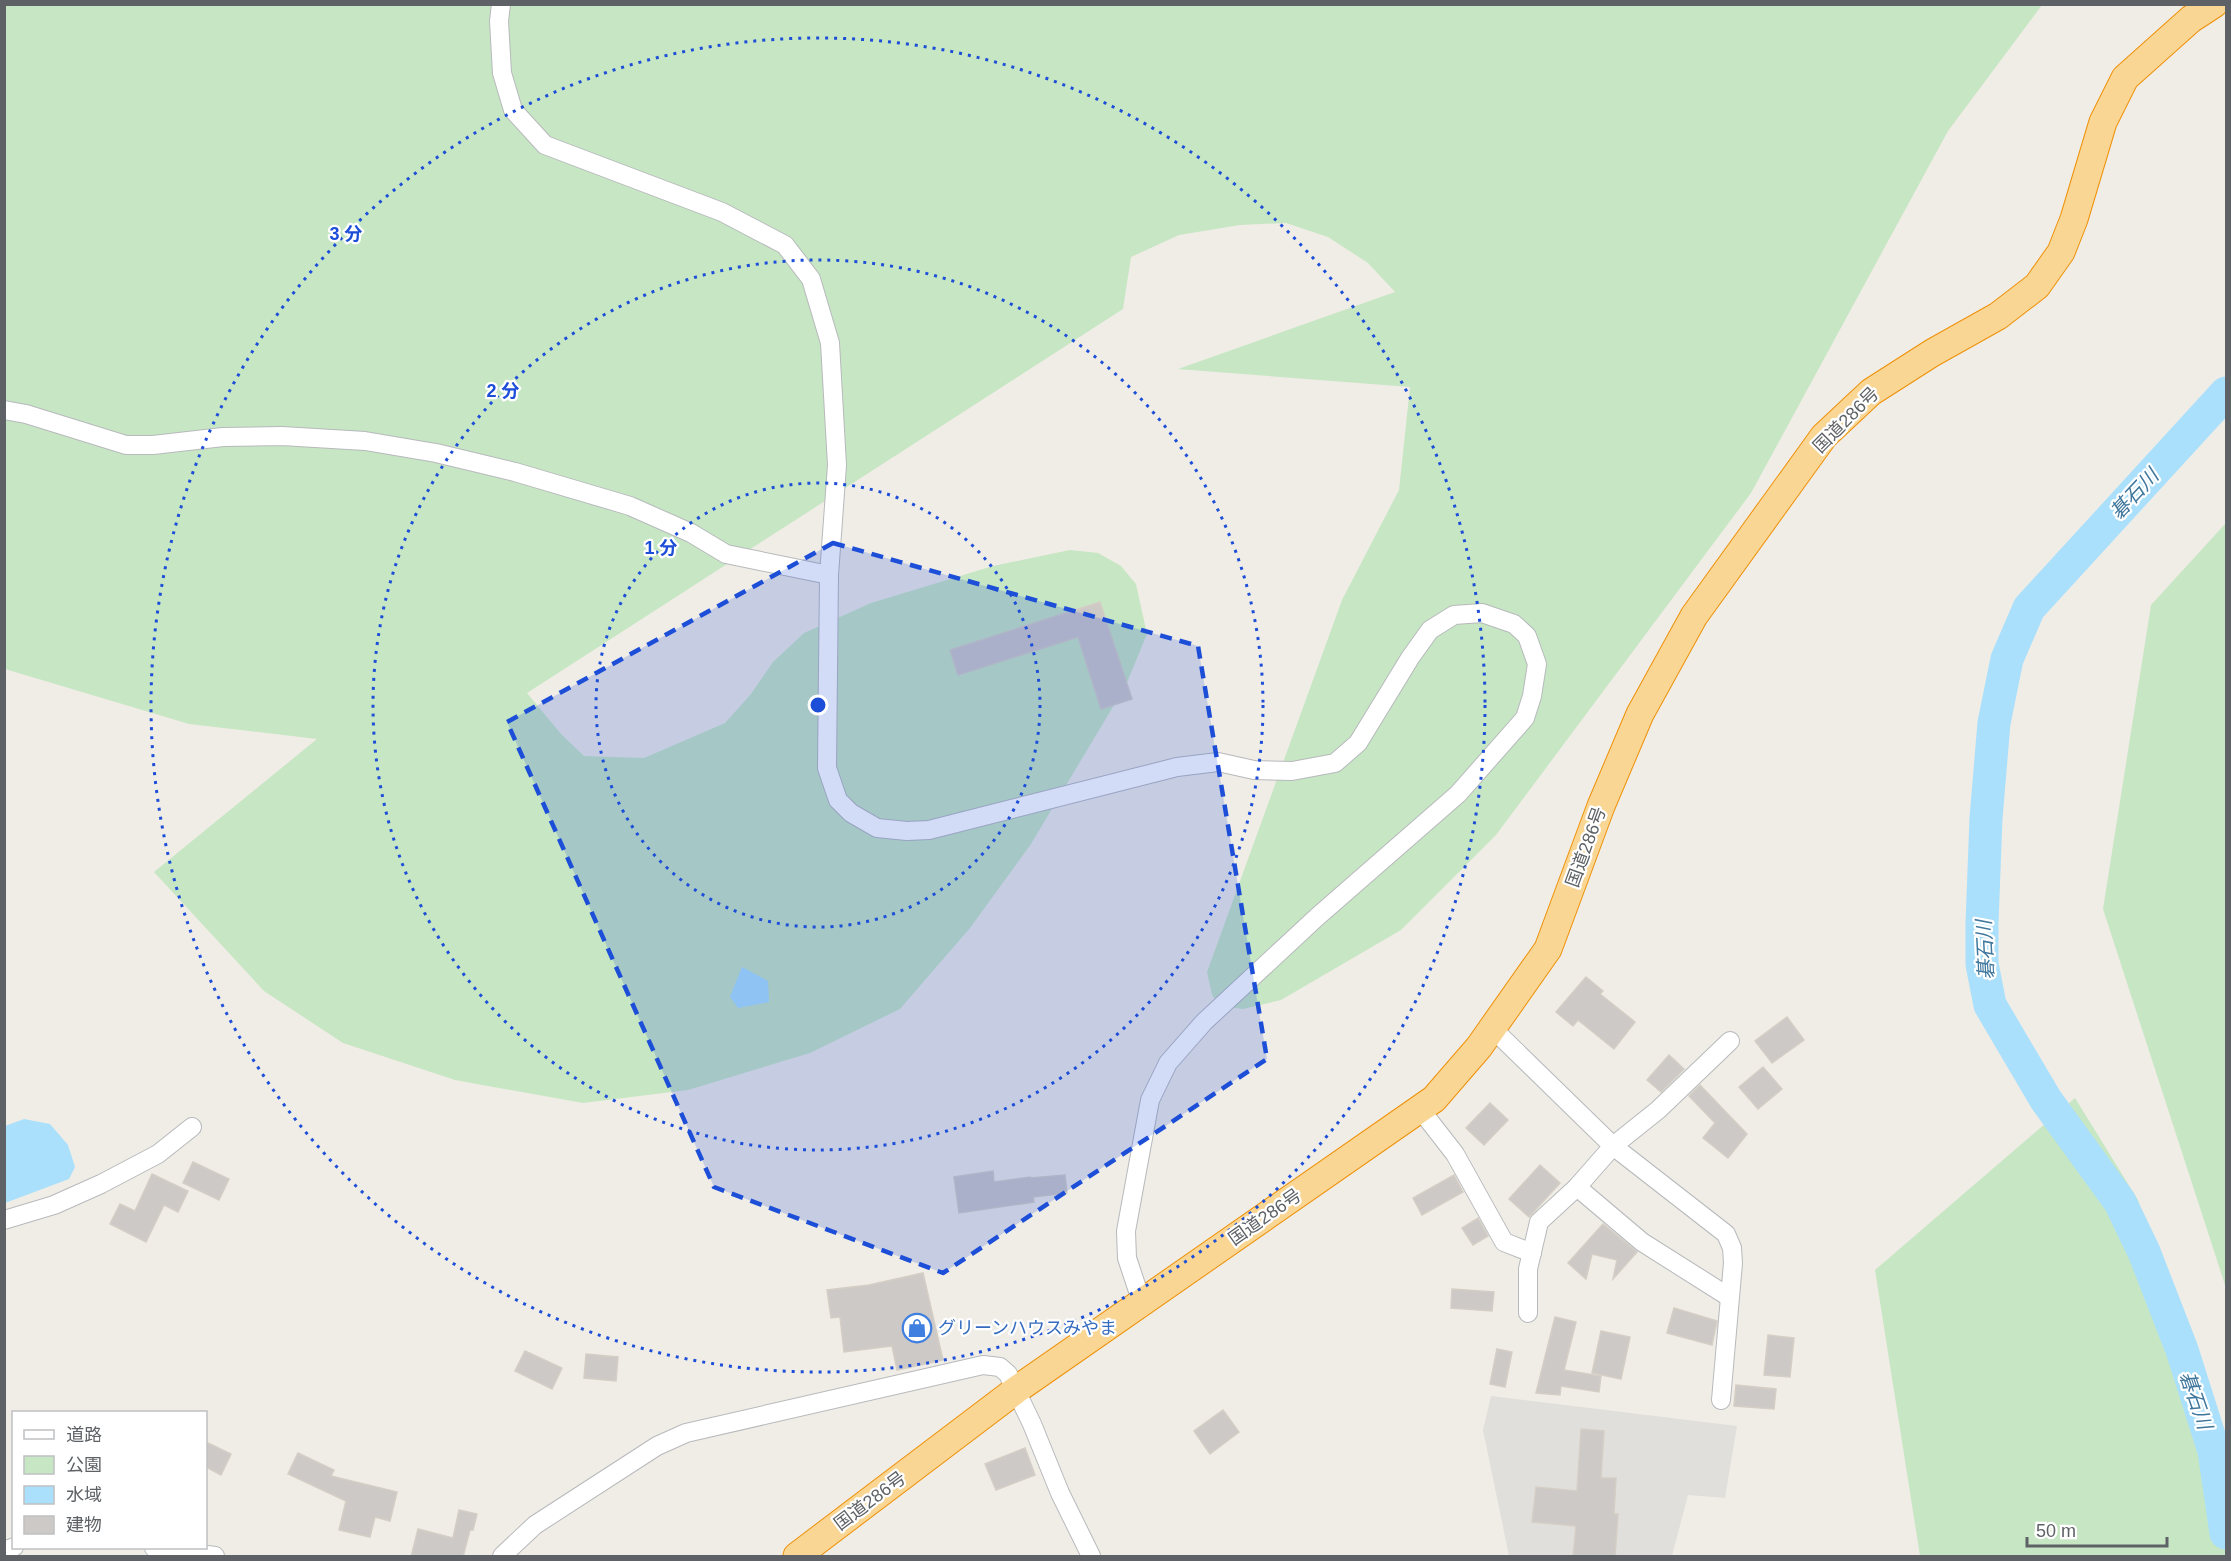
<svg xmlns="http://www.w3.org/2000/svg" width="2231" height="1561" font-family="Arial,'Noto Sans JP',sans-serif">
  <style>
    .industrial { fill: #e1dfdb }
    .green { fill: #c7e6c4 }
    .water { fill: #aae0fc }
    .lines { fill: none; stroke-linecap: round; stroke-linejoin: round }
    .river { stroke: #aae0fc; stroke-width: 33 }
    .building { fill: #cdc9c6; stroke: #d4cec5; stroke-width: 1.5 }
    .minor-casing { stroke: #b7b9bc; stroke-width: 20 }
    .highway-casing { stroke: #ee9008; stroke-width: 29 }
    .minor { stroke: #fff; stroke-width: 18 }
    .highway { stroke: #f9d694; stroke-width: 27 }
    .marked { fill: #1d4ed8; fill-opacity: 0.2; stroke: #1d4ed8; stroke-width: 4.5; stroke-dasharray: 12 8; stroke-linejoin: round }
    .ring { fill: none; stroke: #1d4ed8; stroke-width: 3; stroke-dasharray: 3 6 }
    .labels { text-anchor: middle; stroke-width: 4.5; stroke-linejoin: round; paint-order: stroke }
    .street-label { font-size: 18px; fill: #5e6266; stroke: #fff }
    .shop-label { font-size: 18px; fill: #366cbe; stroke: #fff; text-anchor: start }
    .water-label { font-size: 20px; font-style: italic; fill: #40779d; stroke: #fff }
    .centre { fill: #1d4ed8; stroke: #fff; stroke-width: 3 }
    .ring-label { font-size: 18px; text-anchor: middle; font-weight: bold; fill: #1d4ed8; stroke: #fff; stroke-width: 4.5; stroke-linejoin: round; paint-order: stroke }
  </style>
  <rect width="100%" height="100%" fill="#f0ede6"/>
  <!-- industrial -->
  <path class="industrial" d="M1491,1396L1737,1426L1725,1498L1688,1495L1672,1556H1509L1483,1430Z"/>
  <!-- green -->
  <g class="green">
    <path d="M4,5H2042L1948,131L1751,493L1496,835L1401,930L1281,1000L1243,1009L1220,1006L1212,995L1207,972L1342,600L1399,490L1410,387L1178,369L1395,292L1368,263L1328,237L1286,223L1240,225L1179,235L1131,257L1123,309L527,693L561,734L584,756L644,758L725,723L751,694L773,662L804,633L871,603L993,566L1070,550L1098,553L1121,566L1136,584L1147,634L1126,685L1031,844L970,928L900,1009L810,1053L688,1090L583,1103L455,1080L343,1043L264,991L154,872L317,739L189,724L5,669Z"/>
    <path d="M2226,523V1288L2103,909L2151,605Z"/>
    <path d="M2075,1098L2138,1200L2226,1515V1556H1920L1875,1270Z"/>
  </g>
  <!-- water -->
  <g class="water">
    <path d="M742,967L768,981L769,1002L738,1008L730,997Z"/>
    <path d="M24,1119L50,1124L68,1145L75,1167L69,1179L5,1203V1126Z"/>
  </g>
  <g class="lines">
    <!-- river -->
    <path class="river" d="M2226,393L2029,608L2007,659L1994,723L1986,818L1982,923V964L1990,1005L2046,1100L2120,1202L2144,1252L2182,1350L2214,1451L2226,1533"/>
  </g>
  <!-- building -->
  <g class="building">
    <path d="M1100,602L1132,699L1101,709L1078,637L958,675L950,650Z"/>
    <path d="M1586,977L1603,991L1600,994L1635,1022L1614,1049L1578,1020L1573,1026L1556,1012Z"/>
    <path d="M1787,1017L1804,1040L1772,1063L1755,1041Z"/>
    <path d="M1669,1055L1684,1069L1661,1092L1647,1080Z"/>
    <path d="M1763,1067L1782,1089L1758,1109L1739,1087Z"/>
    <path d="M1700,1085L1747,1134L1728,1158L1703,1138L1715,1123L1689,1096Z"/>
    <path d="M1490,1103L1508,1120L1484,1145L1466,1128Z"/>
    <path d="M193,1162L229,1179L219,1200L183,1183Z"/>
    <path d="M1540,1165L1560,1183L1529,1217L1509,1199Z"/>
    <path d="M993,1171L994,1182L1030,1177V1178L1065,1175L1067,1193L1033,1197L1034,1202L959,1213L954,1177Z"/>
    <path d="M152,1174L188,1191L178,1212L164,1205L146,1242L110,1224L120,1204L135,1211Z"/>
    <path d="M1454,1175L1463,1192L1422,1215L1413,1198Z"/>
    <path d="M1478,1218L1488,1236L1473,1245L1462,1228Z"/>
    <path d="M1603,1224L1637,1252L1613,1279L1617,1260L1592,1254L1586,1279L1568,1263Z"/>
    <path d="M923,1273L943,1360L897,1370L892,1346L844,1352L840,1317L831,1318L827,1290L869,1285Z"/>
    <path d="M1452,1289L1494,1292L1492,1311L1451,1308Z"/>
    <path d="M1674,1308L1717,1321L1712,1345L1667,1333Z"/>
    <path d="M1555,1317L1576,1322L1564,1370L1601,1376L1599,1392L1561,1386L1560,1395L1536,1393Z"/>
    <path d="M1601,1331L1630,1337L1621,1379L1592,1373Z"/>
    <path d="M1768,1335L1794,1338L1790,1377L1764,1375Z"/>
    <path d="M1497,1349L1512,1352L1505,1387L1490,1384Z"/>
    <path d="M525,1351L562,1368L552,1389L515,1371Z"/>
    <path d="M586,1354L618,1357L616,1381L584,1378Z"/>
    <path d="M1736,1385L1776,1389L1774,1409L1734,1406Z"/>
    <path d="M1223,1410L1239,1432L1210,1454L1194,1431Z"/>
    <path d="M1581,1429L1604,1431L1601,1478H1616L1614,1514H1618L1615,1557H1573L1576,1526L1532,1522L1536,1487L1577,1491Z"/>
    <path d="M206,1442L231,1454L221,1475L206,1467Z"/>
    <path d="M1025,1448L1035,1475L996,1490L985,1464Z"/>
    <path d="M298,1453L334,1470L331,1476L397,1492L390,1521L375,1517L370,1537L339,1530L346,1501L288,1474Z"/>
    <path d="M459,1510L477,1514L473,1530H470L463,1557H411L418,1529L453,1538Z"/>
  </g>
  <g class="lines">
    <!-- minor casing -->
    <g class="minor-casing">
      <g id="minor">
        <path d="M501,4L499,21L502,73L513,110L545,145L722,212L785,245L811,279L830,343L837,465L829,575L827,768L838,800L851,813L877,828L907,831L929,830L1177,767L1218,762L1254,770L1292,771L1335,763L1358,743L1410,658L1430,630L1454,615L1482,613L1514,624L1527,636L1537,664L1532,696L1525,718L1458,794L1317,917L1204,1022L1168,1063L1150,1100L1126,1231L1127,1258L1142,1303"/>
        <path d="M4,410L26,414L126,445H153L223,437L282,436L365,441L436,453L515,472L630,506L691,533L726,554L829,575"/>
        <path d="M1492,1028L1613,1146L1726,1234L1732,1248L1733,1263L1721,1400"/>
        <path d="M1420,1109L1455,1154L1504,1242L1532,1253"/>
        <path d="M1577,1187L1642,1242L1729,1297"/>
        <path d="M4,1220L54,1205L101,1184L158,1154L192,1127"/>
        <path d="M1528,1313V1269L1539,1222L1577,1187L1613,1146L1658,1110L1730,1041"/>
        <path d="M154,1548L215,1556"/>
        <path d="M4,1551L14,1547"/>
        <path d="M502,1556L535,1525L657,1446L686,1433L983,1365L1000,1367L1008,1374L1032,1424L1060,1493L1091,1556"/>
      </g>
    </g>
    <!-- highway casing -->
    <g class="highway-casing">
      <path id="highway" d="M797,1556L1016,1390L1434,1099L1479,1047L1548,949L1601,806L1640,714L1694,616L1824,436L1871,392L1932,353L1998,316L2037,286L2061,252L2074,219L2103,122L2125,78L2191,19L2214,4"/>
    </g>
    <!-- minor -->
    <use href="#minor" class="minor"/>
    <!-- highway -->
    <use href="#highway" class="highway"/>
  </g>
  <!-- marked area -->
  <path class="marked" d="M833,543L1198,646L1267,1059L943,1273L714,1187L507,722Z"/>
  <!-- distance rings -->
  <g class="ring">
    <circle cx="818" cy="705" r="222"/>
    <circle cx="818" cy="705" r="445"/>
    <circle cx="818" cy="705" r="667"/>
  </g>
  <!-- icons -->
  <defs>
    <g id="shop-ring" transform="scale(1.5)"><circle r="9.5" fill="#fff" stroke="#3f7fe0" stroke-width="1.5"/><path d="M-5-2.5h2.3a2.7 3.5 0 0 1 5.4 0H5L5.5 6h-11ZM-1.5-2.5h3a1.5 2.3 0 0 0-3 0Z" fill="#3f7fe0"/></g>
  </defs>
  <g fill-rule="evenodd">
    <use href="#shop-ring" x="917" y="1328"/>
  </g>
  <g class="labels">
    <!-- street labels -->
    <g class="street-label">
      <text transform="translate(1846 420) rotate(-45)" y="6">国道286号</text>
      <text transform="translate(1586 847) rotate(-70)" y="6">国道286号</text>
      <text transform="translate(1265 1217) rotate(-35)" y="6">国道286号</text>
      <text transform="translate(870 1501) rotate(-37)" y="6">国道286号</text>
    </g>
    <!-- shop labels -->
    <g class="shop-label">
      <text x="938" y="1334">グリーンハウスみやま</text>
    </g>
    <!-- water labels -->
    <g class="water-label">
      <text transform="translate(2134 494) rotate(-47)" y="7">碁石川</text>
      <text transform="translate(1985 950) rotate(-93)" y="7">碁石川</text>
      <text transform="translate(2196 1400) rotate(71)" y="7">碁石川</text>
    </g>
  </g>
  <circle cx="818" cy="705" r="9" class="centre"/>
  <g class="ring-label">
    <text x="346" y="240">3 分</text>
    <text x="503" y="397">2 分</text>
    <text x="661" y="554">1 分</text>
  </g>
  <!-- border -->
  <rect width="2231" height="1561" fill="none" stroke="#5e6266" stroke-width="12"/>
  <!-- legend -->
  <rect x="12" y="1411" width="195" height="138" fill="#ffffff" stroke="#bfc0c2" stroke-width="1.5"/>
  <rect x="24" y="1430" width="30" height="9" fill="#ffffff" stroke="#bfc0c2" stroke-width="1.5"/>
  <text x="66" y="1441" font-size="18" fill="#5e6266">道路</text>
  <rect x="24" y="1456" width="30" height="18" fill="#c7e6c4" stroke="#bfc0c2" stroke-width="1.5"/>
  <text x="66" y="1471" font-size="18" fill="#5e6266">公園</text>
  <rect x="24" y="1486" width="30" height="18" fill="#aae0fc" stroke="#bfc0c2" stroke-width="1.5"/>
  <text x="66" y="1501" font-size="18" fill="#5e6266">水域</text>
  <rect x="24" y="1516" width="30" height="18" fill="#cdc9c6" stroke="#bfc0c2" stroke-width="1.5"/>
  <text x="66" y="1531" font-size="18" fill="#5e6266">建物</text>
  <!-- scale -->
  <path d="M2027 1537v9h140v-9" fill="none" stroke="#5e6266" stroke-width="3"/>
  <text x="2036" y="1537" font-size="18" fill="#5e6266" stroke="#ffffff" stroke-width="4.5" paint-order="stroke">50 m</text>
</svg>
